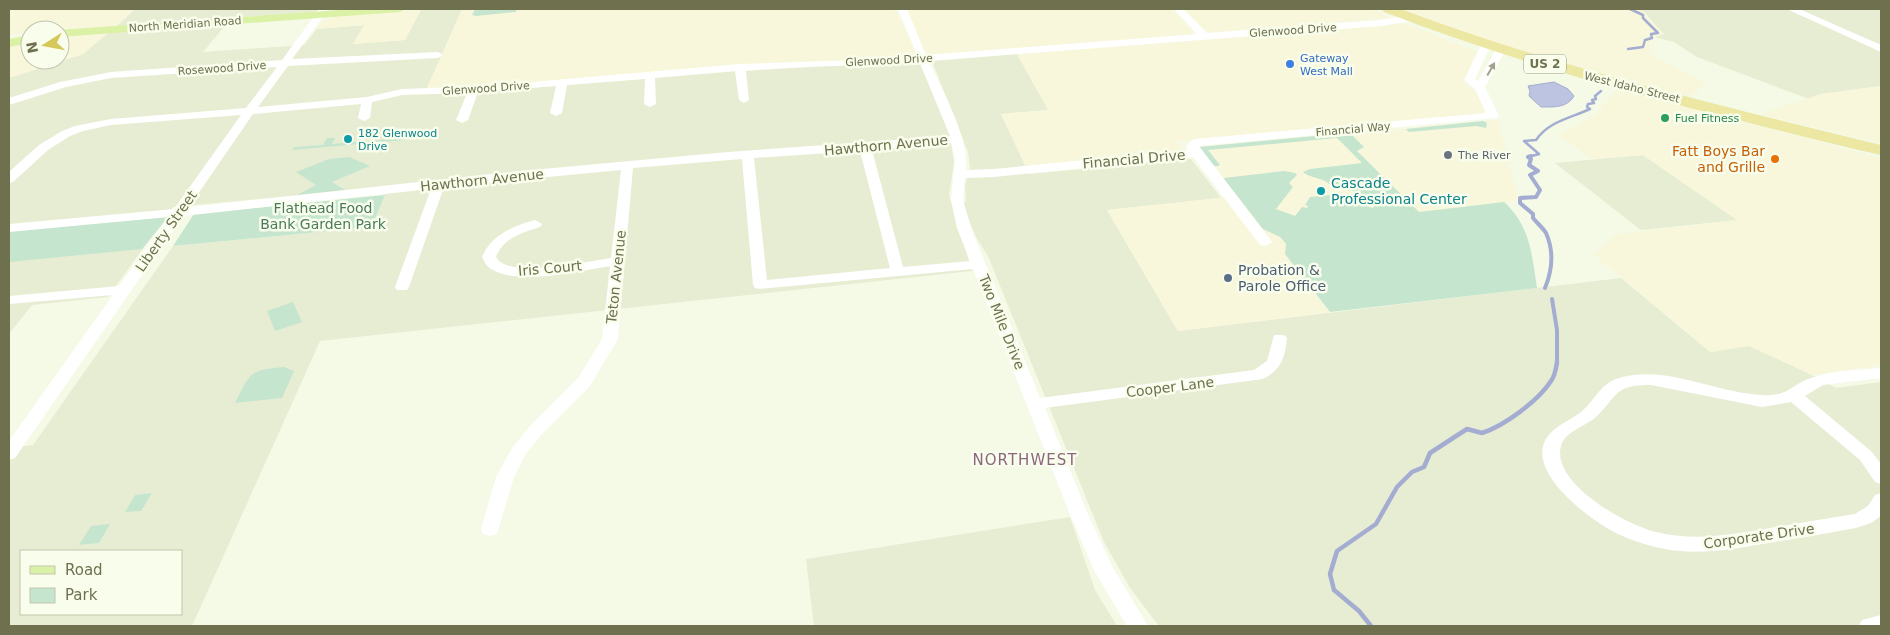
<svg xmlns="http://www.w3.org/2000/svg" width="1890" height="635" font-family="'DejaVu Sans',sans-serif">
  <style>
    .residential { fill: #e7edd3; fill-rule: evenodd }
    .commercial { fill: #f9f7db }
    .green { fill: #c6e5ce }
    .water { fill: #bdc4e1; stroke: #a4add1 }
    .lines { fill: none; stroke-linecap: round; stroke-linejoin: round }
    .stream-far2 { stroke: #a4add1; stroke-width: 2.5 }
    .stream-far1 { stroke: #a4add1; stroke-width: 4 }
    .stream { stroke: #a4add1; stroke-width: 4.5 }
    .minor { fill: #fff; fill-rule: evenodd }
    .major { fill: #dbf1a6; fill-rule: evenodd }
    .highway { fill: #ede7a4; fill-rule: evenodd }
    .oneway { fill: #a1a28c }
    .shop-dot { fill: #3f7fe0; stroke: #f8fdec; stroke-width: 2 }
    .leisure-dot { fill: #2e9e5b; stroke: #f8fdec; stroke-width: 2 }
    .culture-dot { fill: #0f9aa8; stroke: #f8fdec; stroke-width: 2 }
    .worship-dot { fill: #6b7280; stroke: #f8fdec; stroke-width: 2 }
    .food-dot { fill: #e8710a; stroke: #f8fdec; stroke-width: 2 }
    .service-dot { fill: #5c6f8a; stroke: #f8fdec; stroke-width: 2 }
    .labels { text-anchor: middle; stroke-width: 5; stroke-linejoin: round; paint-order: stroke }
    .far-street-label { font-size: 11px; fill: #6f704e; stroke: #f8fdec }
    .far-shop-label { font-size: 11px; fill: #366cbe; stroke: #f8fdec; text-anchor: start }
    .far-leisure-label { font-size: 11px; fill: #27864d; stroke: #f8fdec; text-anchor: start }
    .far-culture-label { font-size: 11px; fill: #0d838f; stroke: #f8fdec; text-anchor: start }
    .far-worship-label { font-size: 11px; fill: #5b616d; stroke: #f8fdec; text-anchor: start }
    .shield { fill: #f8fdec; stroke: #989a7d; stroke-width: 1 }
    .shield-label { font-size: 12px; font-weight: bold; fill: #6f704e }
    .street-label { font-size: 14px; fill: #6f704e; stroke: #f8fdec }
    .food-label { font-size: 14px; fill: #c56008; stroke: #f8fdec; text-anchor: end }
    .culture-label { font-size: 14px; fill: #0d838f; stroke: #f8fdec; text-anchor: start }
    .park-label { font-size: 14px; fill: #4b7a5c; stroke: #f8fdec }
    .service-label { font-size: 14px; fill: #4e5e75; stroke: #f8fdec; text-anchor: start }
    .neighbourhood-label { font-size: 15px; letter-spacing: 1px; fill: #8c667f; stroke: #f8fdec }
  </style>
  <rect width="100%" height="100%" fill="#f4fae6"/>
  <!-- residential -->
  <g class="residential">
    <path d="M135,9H330L312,12L117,26Z"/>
    <path d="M437,9H462L426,92H481L808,65L919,60L949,129L954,163L949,195L972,271L320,341L192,626H9V448L33,445L173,246L371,227L387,187L173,207L108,297L32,305L9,334V78L83,54L108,33L225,26L203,52L304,45L317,29L365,25L353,44L405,40L421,10ZM21,551H181V614H21Z"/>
    <path d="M1634,9H1786L1881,51V86L1821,94L1809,99L1697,57L1674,42L1654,37L1664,34Z"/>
    <path d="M1799,9H1881V45L1857,35Z"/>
    <path d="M1017,54L1049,110L1001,114L1029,174L1191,159L1221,198L1107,210L1178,331L1621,278L1710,352L1749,345L1812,375L1836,388L1881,382V626H1159L1130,588L1104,542L988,256L976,237L963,205L966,201L965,185L970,168L968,152L932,61Z"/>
    <path d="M1643,155L1737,220L1641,230L1555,163Z"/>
    <path d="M1070,517L1095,590L1117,626H814L806,559Z"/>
  </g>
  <!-- commercial -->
  <g class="commercial">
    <path d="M9,9H135L117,26L30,30V32L9,34Z"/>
    <path d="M462,9H895L919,60L808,65L481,92H425Z"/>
    <path d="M906,9H1171L1194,32L1191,35L933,55L924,52Z"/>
    <path d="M1184,9H1372L1390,18L1213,33L1206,31Z"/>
    <path d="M1403,9H1634L1643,11L1664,34L1654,37L1650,43L1649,53L1707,84L1689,97L1536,56L1437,22Z"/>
    <path d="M421,10L405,40L353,44L364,25L317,29L323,21L335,16Z"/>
    <path d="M1407,24L1477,52L1466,77L1465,85L1479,94L1485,114L1177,142L1184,151L1026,166L1001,114L1048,110L1017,54Z"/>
    <path d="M108,33L83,54L9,78V39L30,37V60H60V36Z"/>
    <path d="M1881,86V144L1761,114L1821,94Z"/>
    <path d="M1616,89L1881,158V365L1812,375L1749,346L1711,352L1594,255L1617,234L1737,220L1643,155L1591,159L1558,134L1595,116Z"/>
    <path d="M1498,120L1518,198L1517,201L1264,229L1281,237L1286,244L1285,254L1330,312L1178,331L1107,210L1237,196L1200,147Z"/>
  </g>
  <!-- green -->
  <g class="green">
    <path d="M475,9H517L516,12L476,16L472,15Z"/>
    <path d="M1483,121L1487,123L1486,128L1476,126L1409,132L1406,129Z"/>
    <path d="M1347,133L1352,135L1364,147L1357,151L1419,212L1504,202C1530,225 1532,255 1537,288L1330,312L1285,254L1286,244L1280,237L1263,229L1223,178L1284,171L1295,173L1297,175L1289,183L1293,187L1276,209L1295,216L1302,207L1307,208L1308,206L1305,205L1310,197L1331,195L1347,200L1346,202L1351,204L1353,202L1373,208L1379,199L1329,184C1322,177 1311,179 1303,172L1310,169L1362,163L1337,138L1208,150L1220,165L1218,166H1213L1199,147Z"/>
    <path d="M327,138H335L332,144L405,138L404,140L292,150L294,147L323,145Z"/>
    <path d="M349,157L370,166L332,182L345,190L297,195L316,185L296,172L329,159Z"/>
    <path d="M385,195L371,227L173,246L194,214Z"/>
    <path d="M168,217L142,249L9,262V231Z"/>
    <path d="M293,302L302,322L275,331L267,311Z"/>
    <path d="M284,367L294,371L282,398L235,403C250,373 249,370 284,367Z"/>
    <path d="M152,493L141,511L125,512L135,495Z"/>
    <path d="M110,524L99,543L79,545L91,526Z"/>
  </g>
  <!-- water -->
  <path class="water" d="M1554,82L1568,89L1574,96C1567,108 1554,107 1541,107L1529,96L1530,91L1528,86Z"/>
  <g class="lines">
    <!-- stream-far2 -->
    <g class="stream-far2">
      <path d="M1628,49L1643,47L1645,40L1652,38L1651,34L1658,33L1643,18V15L1630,9"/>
      <path d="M1528,157L1539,154L1524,141L1536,140C1549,121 1571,118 1590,109L1587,107L1588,104L1594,103L1592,100L1596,99L1595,96L1601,91"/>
    </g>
    <!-- stream-far1 -->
    <g class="stream-far1">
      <path d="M1531,156L1528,157L1531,159L1529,165L1538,171L1530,175L1540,190L1536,197L1520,198V203L1533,214V218C1537,223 1543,228 1546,233C1554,251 1552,271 1545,288"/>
      <path d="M1552,299L1557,330V364"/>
    </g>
    <!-- stream -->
    <path class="stream" d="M1371,626L1359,611L1334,590L1330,574L1337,551L1376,524L1397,487L1412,472L1424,467L1430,453L1467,429L1482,433C1504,426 1538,401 1551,381C1555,376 1556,369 1557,362"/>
    <!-- minor -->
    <g class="minor">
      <path d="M319,9H329L292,59L438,52L443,55L438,58L288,66L258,107L367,97L402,89L484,86L740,64L859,60L917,55L898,9H907L926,55L1197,34L1174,9H1183L1207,33L1380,20L1412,15L1417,18L1412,21L1380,26L929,61C943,93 969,136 966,170L994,169L1188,150L1186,147L1191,141L1195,139L1486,113L1475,89L1464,80L1482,43H1490L1491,45L1475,79L1478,81L1497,48L1501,47L1506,50L1485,87L1499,116L1497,118L1199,146L1272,242L1265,246L1260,245L1193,157L994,177L965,178L963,200L971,228L1040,398L1254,370L1267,361L1274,335H1284L1287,338C1285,358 1281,370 1263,379L1045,408L1087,512L1112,566L1148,626H1127L1094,570L1069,512L973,269L760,289L755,288L753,285L742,159L633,168L618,339L590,386L542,434L525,455L514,477L497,534L490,536L483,534L481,529L496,477L512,448L530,426L578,378L602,339L610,266C579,271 519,286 491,269C487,267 484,261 482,257C491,235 513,226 535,220L542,224L540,227C522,233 503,238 496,257C508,280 588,261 611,258L621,170L444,187L409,287L407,290H397L395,287L431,189L183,216L15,458L9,460V441L113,295L9,304V296L119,286L168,217L9,232V224L174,209L241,115L111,125L83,131L70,136L48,150L13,182L9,183V172L39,145L62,131L75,126L111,119L246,108L277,67L111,78L66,87L9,105V98L60,82L111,72L282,60ZM919,61L950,136L728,152L510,172L189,207L253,114L361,104L358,118L364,121L370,118L372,102L402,95L467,93L456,120L462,123L468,120L478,92L556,86L550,113L556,116L562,113L567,85L645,79L644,104L650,107L656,104L655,78L735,71L739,100L744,103L749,100L746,71C803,66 861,66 919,61ZM951,143L955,158L951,200L957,228L970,261L903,267L872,150ZM860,151L890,268L767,280L754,158Z"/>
      <path d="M1787,9H1799L1881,45V52Z"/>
      <path d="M1881,368V378L1823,385L1805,396L1872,452L1881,464V484L1875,482L1860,460L1791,402L1762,407L1651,385C1613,385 1619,395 1596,417C1586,426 1564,432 1561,446C1551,483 1626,525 1656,532C1696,542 1736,534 1776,527C1803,523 1829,518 1855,514L1868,506L1875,495L1881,493V516L1871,523L1856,528C1829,533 1801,538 1774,542C1738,548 1701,556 1665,549C1649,546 1633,541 1618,534C1593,522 1531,477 1544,443C1551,427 1568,422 1581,412C1594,401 1600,385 1616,379C1664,363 1714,393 1762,395C1790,397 1792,383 1814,377C1835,370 1859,370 1881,368Z"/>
      <path d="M1881,615V626H1859L1862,620Z"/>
    </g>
    <!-- major -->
    <g class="major">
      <path d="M354,9H406L400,12L60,37V30H57Z"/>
      <path d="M30,35V43L9,47V39Z"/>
    </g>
    <!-- highway -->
    <path class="highway" d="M1382,9H1401C1557,68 1719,105 1881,145V155C1835,145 1788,133 1742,121C1620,91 1501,57 1384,12Z"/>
  </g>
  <!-- one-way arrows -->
  <defs><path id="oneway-solid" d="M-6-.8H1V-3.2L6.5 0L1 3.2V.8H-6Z" transform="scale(1.25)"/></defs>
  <use class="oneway" href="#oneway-solid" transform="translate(1491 69) rotate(-60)"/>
  <!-- markers -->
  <circle class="shop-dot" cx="1290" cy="64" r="5"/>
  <circle class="leisure-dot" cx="1665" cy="118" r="5"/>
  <g class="culture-dot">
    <circle cx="348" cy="139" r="5"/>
    <circle cx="1321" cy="191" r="5"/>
  </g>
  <circle class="worship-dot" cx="1448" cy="155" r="5"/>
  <circle class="food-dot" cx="1775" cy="159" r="5"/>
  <circle class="service-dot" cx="1228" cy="278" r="5"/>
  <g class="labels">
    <!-- far-street labels -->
    <g class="far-street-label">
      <text transform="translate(185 24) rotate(-4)" y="4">North Meridian Road</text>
      <text transform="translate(1293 30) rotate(-4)" y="4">Glenwood Drive</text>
      <text transform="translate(889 60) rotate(-3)" y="4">Glenwood Drive</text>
      <text transform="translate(222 68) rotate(-4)" y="4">Rosewood Drive</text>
      <text transform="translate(1632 87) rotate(14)" y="4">West Idaho Street</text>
      <text transform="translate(486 88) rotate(-4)" y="4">Glenwood Drive</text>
      <text transform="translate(1353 129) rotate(-5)" y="4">Financial Way</text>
    </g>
    <!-- far-shop labels -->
    <g class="far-shop-label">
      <text x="1300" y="62">Gateway<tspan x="1300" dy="13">West Mall</tspan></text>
    </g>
    <!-- far-leisure labels -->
    <g class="far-leisure-label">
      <text x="1675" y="122">Fuel Fitness</text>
    </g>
    <!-- far-culture labels -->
    <g class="far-culture-label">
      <text x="358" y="137">182 Glenwood<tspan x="358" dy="13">Drive</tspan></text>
    </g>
    <!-- far-worship labels -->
    <g class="far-worship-label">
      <text x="1458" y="159">The River</text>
    </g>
    <!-- shield labels -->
    <rect class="shield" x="1524" y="54.5" width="42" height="19" rx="4"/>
    <g class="shield-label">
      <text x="1545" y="68">US 2</text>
    </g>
    <!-- street labels -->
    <g class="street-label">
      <text transform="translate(886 145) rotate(-5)" y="5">Hawthorn Avenue</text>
      <text transform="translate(1134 159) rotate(-5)" y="5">Financial Drive</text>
      <text transform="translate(482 180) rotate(-6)" y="5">Hawthorn Avenue</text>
      <text transform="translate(166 231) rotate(-55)" y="5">Liberty Street</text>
      <text transform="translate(550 268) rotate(-5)" y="5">Iris Court</text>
      <text transform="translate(616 277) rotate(-84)" y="5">Teton Avenue</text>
      <text transform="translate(1002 322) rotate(68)" y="5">Two Mile Drive</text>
      <text transform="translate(1170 387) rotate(-7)" y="5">Cooper Lane</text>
      <text transform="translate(1759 536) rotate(-8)" y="5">Corporate Drive</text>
    </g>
    <!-- food labels -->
    <g class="food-label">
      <text x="1765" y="156">Fatt Boys Bar<tspan x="1765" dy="16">and Grille</tspan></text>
    </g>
    <!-- culture labels -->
    <g class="culture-label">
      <text x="1331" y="188">Cascade<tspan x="1331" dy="16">Professional Center</tspan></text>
    </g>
    <!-- park labels -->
    <g class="park-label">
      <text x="323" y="213">Flathead Food<tspan x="323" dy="16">Bank Garden Park</tspan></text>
    </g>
    <!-- service labels -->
    <g class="service-label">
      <text x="1238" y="275">Probation &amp;<tspan x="1238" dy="16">Parole Office</tspan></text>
    </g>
    <!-- neighbourhood labels -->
    <g class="neighbourhood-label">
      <text x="1025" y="465">NORTHWEST</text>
    </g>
  </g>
  <!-- border -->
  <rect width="1890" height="635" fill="none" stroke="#6f704e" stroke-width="20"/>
  <!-- legend -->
  <rect x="20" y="550" width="162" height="65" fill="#f8fdec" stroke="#c1c5ad"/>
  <rect x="30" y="566" width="25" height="8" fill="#dbf1a6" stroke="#c1c5ad"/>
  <text x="65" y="575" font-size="15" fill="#6f704e">Road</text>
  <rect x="30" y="588" width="25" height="15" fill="#c6e5ce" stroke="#c1c5ad"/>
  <text x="65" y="600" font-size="15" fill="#6f704e">Park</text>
  <!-- north arrow -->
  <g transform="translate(45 45) rotate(259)"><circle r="24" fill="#f8fdec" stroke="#c1c5ad"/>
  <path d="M0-4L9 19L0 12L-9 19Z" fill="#d5c75a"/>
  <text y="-8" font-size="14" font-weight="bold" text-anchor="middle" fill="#6f704e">N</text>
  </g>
</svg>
